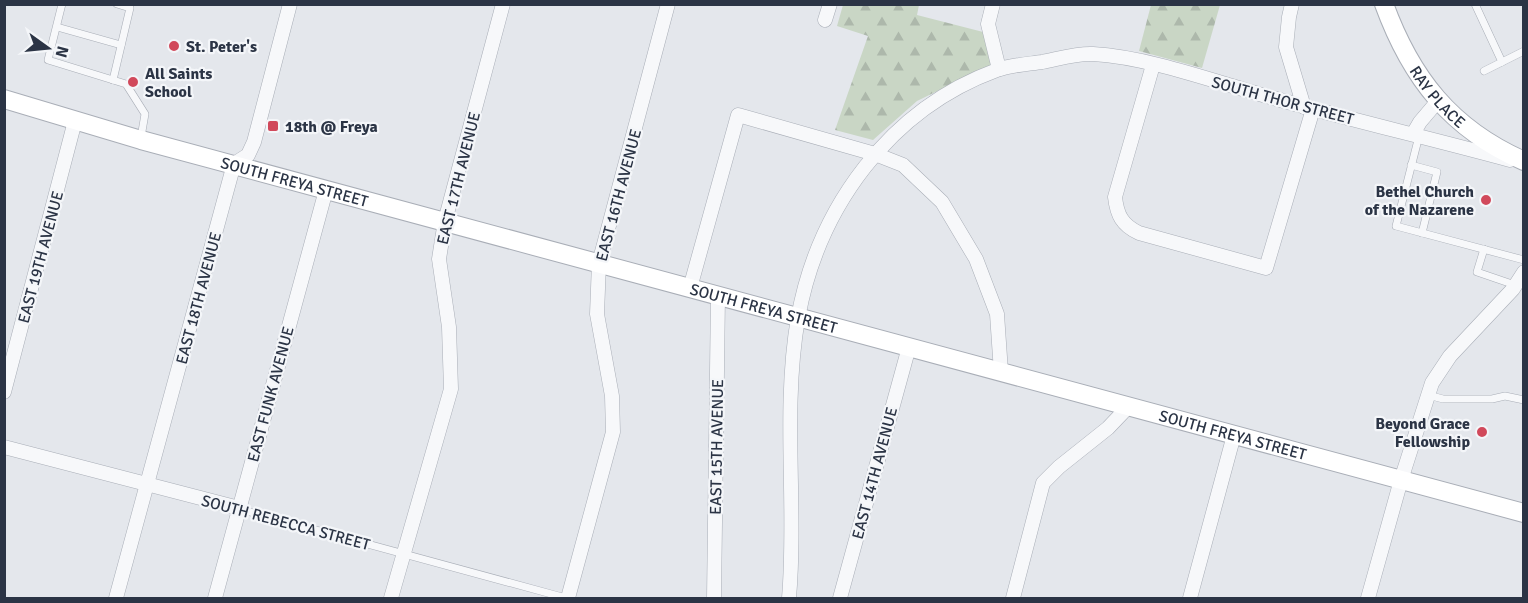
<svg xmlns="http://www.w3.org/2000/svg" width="1528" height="603" font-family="Signika,sans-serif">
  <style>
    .forest { fill: url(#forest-firs) }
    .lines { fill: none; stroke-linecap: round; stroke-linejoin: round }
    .lane-casing { stroke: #a9aeb7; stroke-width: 8 }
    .street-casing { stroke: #a9aeb7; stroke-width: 15 }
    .secondary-casing { stroke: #a9aeb7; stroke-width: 20 }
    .lane { stroke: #f7f8fa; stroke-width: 7 }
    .street { stroke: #f7f8fa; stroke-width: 14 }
    .secondary { stroke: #fff; stroke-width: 18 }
    .poi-dot { fill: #d1495b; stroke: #f4f6f9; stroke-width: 2 }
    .labels { text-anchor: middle; stroke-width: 4.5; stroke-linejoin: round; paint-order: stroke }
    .poi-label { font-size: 16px; font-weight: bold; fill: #2b3445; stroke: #f4f6f9; text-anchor: start }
    .street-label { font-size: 16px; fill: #2b3445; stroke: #f4f6f9 }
  </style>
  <defs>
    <pattern id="forest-firs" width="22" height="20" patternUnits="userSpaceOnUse" patternTransform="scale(1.5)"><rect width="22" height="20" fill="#c9d6c5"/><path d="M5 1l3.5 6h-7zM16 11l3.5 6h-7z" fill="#adb8ab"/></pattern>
  </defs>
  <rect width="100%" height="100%" fill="#e4e7ec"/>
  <!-- forest -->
  <g class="forest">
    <path d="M843,5H919L917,15L987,33L993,64L917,101L873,140L835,130L868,36L837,26Z"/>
    <path d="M1151,5H1220L1202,68L1139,51Z"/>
  </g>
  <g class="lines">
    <!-- lane casing -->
    <g class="lane-casing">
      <g id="lane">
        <path d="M62,4L48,60L126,84L145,114L141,137"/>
        <path d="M1475,4L1502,62L1484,71"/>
        <path d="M57,27L121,45"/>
        <path d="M1502,62L1524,51"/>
        <path d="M113,80L130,8L117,4"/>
        <path d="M1419,136L1396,226L1524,260"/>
        <path d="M1411,165L1437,172L1422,233"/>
        <path d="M1484,249L1477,272L1515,285"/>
        <path d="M1428,395L1443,399H1492L1505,396L1524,400"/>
        <path d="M239,509L566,598"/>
      </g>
    </g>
    <!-- street casing -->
    <g class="street-casing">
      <g id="street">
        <path d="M993,4L988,24L999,69"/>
        <path d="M1292,4L1289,17L1286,47L1304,107"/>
        <path d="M825,20L830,4"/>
        <path d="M1153,65L1115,197C1117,215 1122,225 1139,233L1266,268L1313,109"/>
        <path d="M1413,134L1420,122L1437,102"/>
        <path d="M690,288L738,115L875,154L903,165L942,202L976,259L997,314L1001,372"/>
        <path d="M4,392L75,121"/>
        <path d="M4,447L239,508"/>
        <path d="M116,598L234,164L248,155L254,142L290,4"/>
        <path d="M215,598L326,190"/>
        <path d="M391,598L451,389L449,327L439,259L445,221L503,4"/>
        <path d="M568,598L613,432L612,396L597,314L599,263L668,4"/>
        <path d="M714,598L718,295"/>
        <path d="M789,598C797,505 782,411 798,318C818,207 890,109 997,70C1011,65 1028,64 1042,62C1058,59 1077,53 1093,54C1147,57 1213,81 1266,96C1347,119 1429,138 1510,160"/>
        <path d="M840,598L909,347"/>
        <path d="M1013,598L1043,483L1059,467L1108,428L1128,407"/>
        <path d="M1190,598L1234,435"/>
        <path d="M1368,598L1401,480L1432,383L1450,356L1513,289L1524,272"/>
      </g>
    </g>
    <!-- secondary casing -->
    <g class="secondary-casing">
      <g id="secondary">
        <path id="s1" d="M1384,4C1411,78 1451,129 1524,161"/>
        <path id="s2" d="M4,99L141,140L1524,513"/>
      </g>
    </g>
    <!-- lane -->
    <use href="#lane" class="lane"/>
    <!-- street -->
    <use href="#street" class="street"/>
    <!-- secondary -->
    <use href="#secondary" class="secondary"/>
  </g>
  <!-- markers -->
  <g class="poi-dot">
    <circle cx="174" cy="46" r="6"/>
    <circle cx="133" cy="82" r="6"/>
    <rect x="267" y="120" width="12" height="12" rx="3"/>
    <circle cx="1486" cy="200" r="6"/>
    <circle cx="1482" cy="432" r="6"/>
  </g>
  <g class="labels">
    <!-- poi labels -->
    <g class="poi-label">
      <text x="186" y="52">St. Peter's</text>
      <text x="145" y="79">All Saints<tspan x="145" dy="18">School</tspan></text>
      <text x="285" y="132">18th @ Freya</text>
      <text x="1474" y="197" text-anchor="end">Bethel Church<tspan x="1474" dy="18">of the Nazarene</tspan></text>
      <text x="1470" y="429" text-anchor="end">Beyond Grace<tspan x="1470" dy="18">Fellowship</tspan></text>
    </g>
    <!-- street labels -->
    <g class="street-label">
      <text dy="6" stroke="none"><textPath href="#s1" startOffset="108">RAY PLACE</textPath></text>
      <text transform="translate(1283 100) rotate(15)" y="6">SOUTH THOR STREET</text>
      <text transform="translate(458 178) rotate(-76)" y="6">EAST 17TH AVENUE</text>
      <text dy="6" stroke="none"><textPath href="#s2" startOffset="302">SOUTH FREYA STREET</textPath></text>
      <text transform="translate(618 195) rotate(-75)" y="6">EAST 16TH AVENUE</text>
      <text transform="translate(40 257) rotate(-75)" y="6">EAST 19TH AVENUE</text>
      <text transform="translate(198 298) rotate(-75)" y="6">EAST 18TH AVENUE</text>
      <text dy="6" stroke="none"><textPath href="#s2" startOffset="788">SOUTH FREYA STREET</textPath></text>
      <text transform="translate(270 394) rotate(-75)" y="6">EAST FUNK AVENUE</text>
      <text dy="6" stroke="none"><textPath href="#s2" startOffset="1274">SOUTH FREYA STREET</textPath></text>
      <text transform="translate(716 447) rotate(-89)" y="6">EAST 15TH AVENUE</text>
      <text transform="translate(874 473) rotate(-75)" y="6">EAST 14TH AVENUE</text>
      <text transform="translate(286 522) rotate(15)" y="6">SOUTH REBECCA STREET</text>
    </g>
  </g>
  <!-- border -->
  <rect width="1528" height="603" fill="none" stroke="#2b3445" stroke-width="12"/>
  <!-- north arrow -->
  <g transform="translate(48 48) rotate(105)" stroke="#f4f6f9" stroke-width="4.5" paint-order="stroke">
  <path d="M0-4.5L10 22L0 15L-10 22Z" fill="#2b3445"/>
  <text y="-9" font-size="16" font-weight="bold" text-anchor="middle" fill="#2b3445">N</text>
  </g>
</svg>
